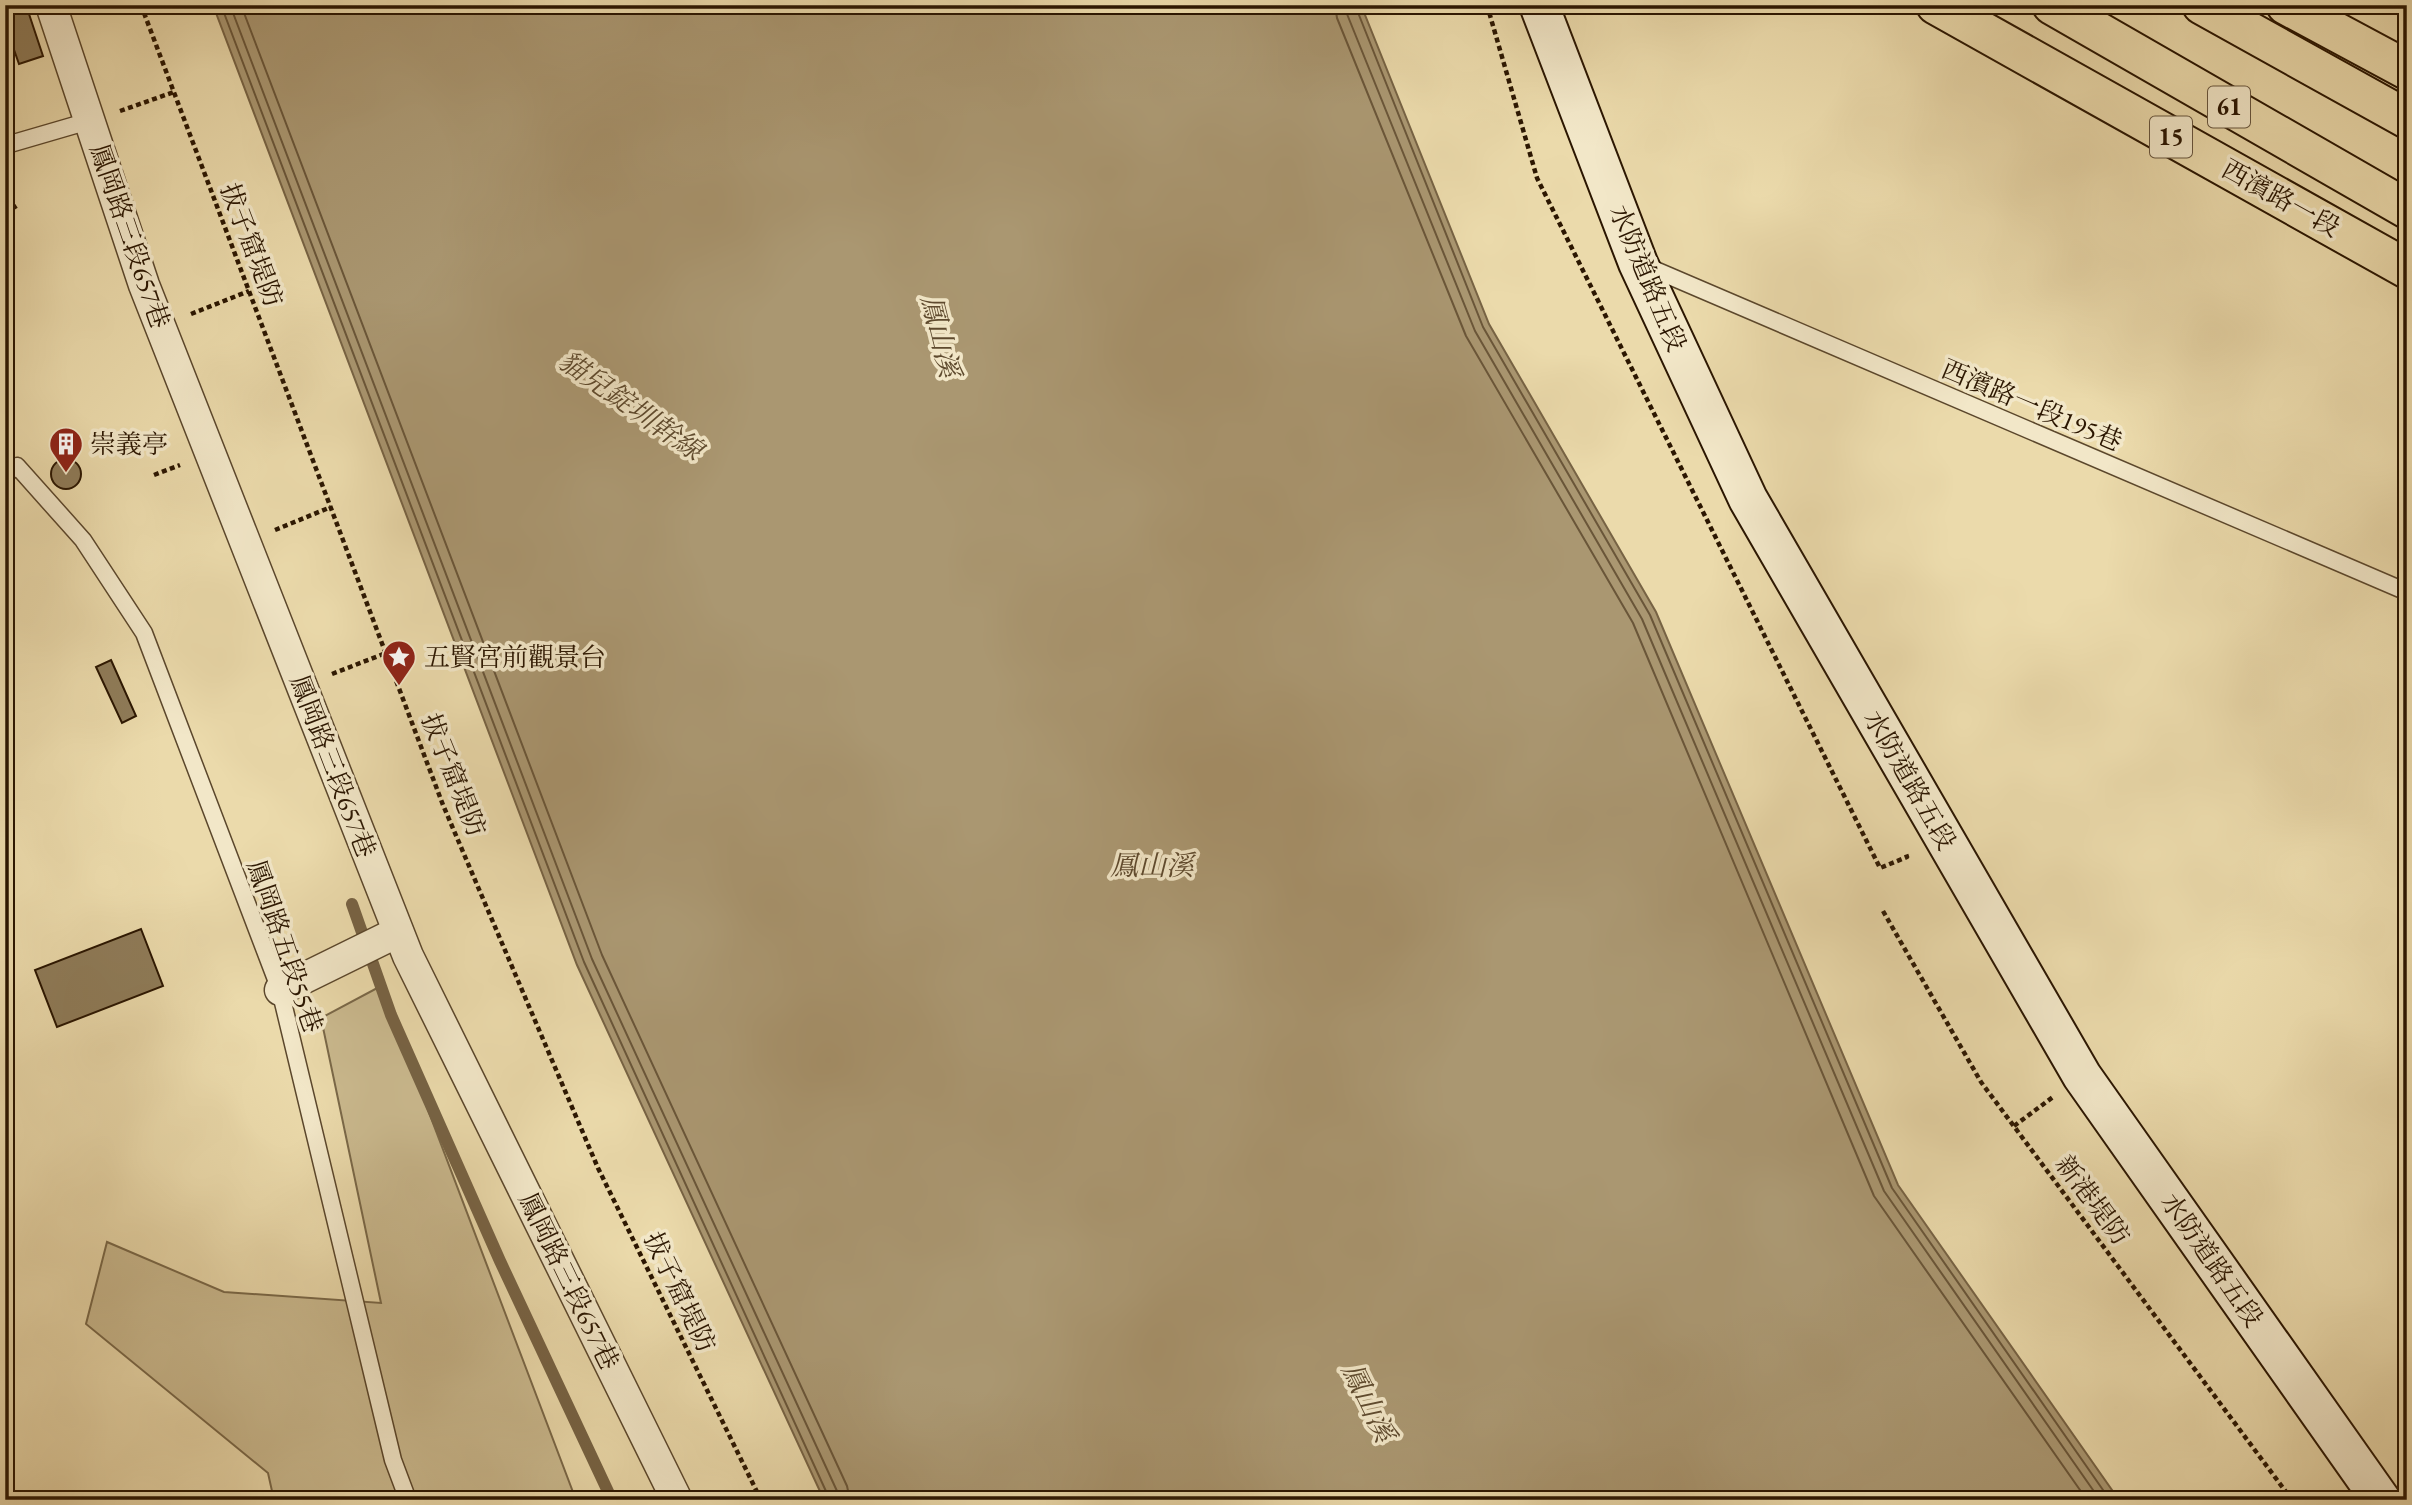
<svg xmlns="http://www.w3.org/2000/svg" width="2412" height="1505" font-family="'EB Garamond','Noto Serif TC',serif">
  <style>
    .green { fill: #cab98e; stroke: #7a6848; stroke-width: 2 }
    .water { fill: #aa9771; stroke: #776344; stroke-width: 2 }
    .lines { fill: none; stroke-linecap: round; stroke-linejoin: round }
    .shore { stroke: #6a5639; stroke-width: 2 }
    .stream { stroke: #776344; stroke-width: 12 }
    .building { fill: #8f7c59; stroke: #2b1601; stroke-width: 2 }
    .lane-casing { stroke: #5b472c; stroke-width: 19 }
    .street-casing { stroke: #5b472c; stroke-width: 33 }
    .secondary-casing { stroke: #2b1601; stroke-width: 42 }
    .primary-casing { stroke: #2b1601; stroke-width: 42 }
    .highway-casing { stroke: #2b1601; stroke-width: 42 }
    .path { stroke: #2b1601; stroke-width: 4.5; stroke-dasharray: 5 3.5; stroke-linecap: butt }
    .lane { stroke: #f2e7c8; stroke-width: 16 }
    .street { stroke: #f2e7c8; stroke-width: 30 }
    .secondary { stroke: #f2e7c8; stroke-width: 38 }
    .primary { stroke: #ebdaab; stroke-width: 38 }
    .highway { stroke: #ebdaab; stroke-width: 38 }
    .labels { text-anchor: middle; stroke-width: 7; stroke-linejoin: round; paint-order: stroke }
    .shield { fill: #f2e7c8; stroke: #67553d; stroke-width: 2 }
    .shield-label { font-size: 24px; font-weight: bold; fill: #2b1601 }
    .street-label { font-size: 26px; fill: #2b1601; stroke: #f2e7c8 }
    .poi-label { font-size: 26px; fill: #2b1601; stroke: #f2e7c8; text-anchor: start }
    .water-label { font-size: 28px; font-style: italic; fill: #5e4a2e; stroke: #f2e7c8 }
  </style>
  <rect width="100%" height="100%" fill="#ebdaab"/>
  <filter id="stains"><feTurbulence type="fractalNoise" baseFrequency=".00286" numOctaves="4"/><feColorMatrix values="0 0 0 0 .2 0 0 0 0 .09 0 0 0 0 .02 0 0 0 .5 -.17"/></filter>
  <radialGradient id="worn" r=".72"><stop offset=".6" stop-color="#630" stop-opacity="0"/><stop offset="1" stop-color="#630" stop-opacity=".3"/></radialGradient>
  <!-- green -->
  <path class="green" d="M381,986L576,1500H274L268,1473L86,1324L107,1242L224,1292L381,1303L321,1018Z"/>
  <!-- water -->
  <path class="water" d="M213,5H1361L1489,324L1656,612L1898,1185L2119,1500H824L577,965Z"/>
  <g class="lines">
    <!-- shore -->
    <g class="shore">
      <path d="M221,5L584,962L830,1500"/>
      <path d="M230,5L592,959L837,1491L839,1500"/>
      <path d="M241,5L602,955L847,1486L850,1500"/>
      <path d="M1335,5L1337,18L1466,336L1633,623L1874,1196L2087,1500"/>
      <path d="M1346,5L1347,14L1475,331L1642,619L1884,1191L2100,1500"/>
      <path d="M1355,5L1483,327L1650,615L1892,1188L2110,1500"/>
    </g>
    <!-- stream -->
    <path class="stream" d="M352,904L391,1015L500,1261L612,1500"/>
  </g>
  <!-- building -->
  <g class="building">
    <path d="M26,5L43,56L19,64L5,24V12Z"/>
    <circle cx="66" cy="474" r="15"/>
    <path d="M111,660L136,716L122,723L96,667Z"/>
    <path d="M141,929L163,986L57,1027L35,970Z"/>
  </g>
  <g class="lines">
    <!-- lane casing -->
    <g class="lane-casing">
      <g id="lane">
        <path d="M5,138L10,144L89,121"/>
        <path d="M1646,266L2407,592"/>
        <path d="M5,474L17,466L83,540L144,633L280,990L393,1460L408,1500"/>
      </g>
    </g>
    <!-- street casing -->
    <g class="street-casing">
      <g id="street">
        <path d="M51,5L144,285L408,956L677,1500"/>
        <path d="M280,990L398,932"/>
      </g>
    </g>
    <!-- secondary casing -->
    <g class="secondary-casing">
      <path id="secondary" d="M1539,5L1638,263L1748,499L2082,1076L2381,1500"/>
    </g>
    <!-- primary casing -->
    <g class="primary-casing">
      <g id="primary">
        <path d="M1936,5L2407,269"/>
        <path d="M2286,5L2407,70"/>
      </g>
    </g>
    <!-- highway casing -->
    <g class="highway-casing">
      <g id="highway">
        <path d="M2052,5L2407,209"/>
        <path d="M2202,5L2407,119"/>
      </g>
    </g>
    <!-- path -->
    <g class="path">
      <path d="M141,5L443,805L598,1168L761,1500"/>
      <path d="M1487,5L1537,178L1880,868L1907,857L1906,854"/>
      <path d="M120,111L174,92"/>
      <path d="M5,213L18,205"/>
      <path d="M191,314L249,291"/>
      <path d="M154,475L180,465"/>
      <path d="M275,530L331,507"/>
      <path d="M332,674L386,653"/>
      <path d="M1883,911L1981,1082L2292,1500"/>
      <path d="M2014,1126L2053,1097"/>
    </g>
    <!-- lane -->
    <use href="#lane" class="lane"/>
    <!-- street -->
    <use href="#street" class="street"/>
    <!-- secondary -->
    <use href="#secondary" class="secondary"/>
    <!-- primary -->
    <use href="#primary" class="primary"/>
    <!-- highway -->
    <use href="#highway" class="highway"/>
  </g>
  <!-- icons -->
  <defs>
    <g id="building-pin" transform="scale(1.75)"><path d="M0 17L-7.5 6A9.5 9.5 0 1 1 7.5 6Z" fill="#8f2418" stroke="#f2e7c8"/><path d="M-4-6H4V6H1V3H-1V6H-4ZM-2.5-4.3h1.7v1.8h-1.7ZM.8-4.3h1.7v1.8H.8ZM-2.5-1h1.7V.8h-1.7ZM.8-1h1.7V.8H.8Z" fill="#fff"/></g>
    <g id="sight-pin" transform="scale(1.75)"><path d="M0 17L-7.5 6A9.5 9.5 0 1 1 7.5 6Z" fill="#8f2418" stroke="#f2e7c8"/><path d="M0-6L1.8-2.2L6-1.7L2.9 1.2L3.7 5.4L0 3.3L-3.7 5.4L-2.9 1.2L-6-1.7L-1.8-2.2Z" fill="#fff"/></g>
  </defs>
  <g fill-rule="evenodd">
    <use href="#building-pin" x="66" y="444"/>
    <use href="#sight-pin" x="399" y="657"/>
  </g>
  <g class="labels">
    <!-- shield labels -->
    <g class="shield">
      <rect x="2208" y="86.5" width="42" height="41" rx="5"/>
      <rect x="2150" y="116.5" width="42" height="41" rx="5"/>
    </g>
    <g class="shield-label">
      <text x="2229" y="115">61</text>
      <text x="2171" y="145">15</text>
    </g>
    <!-- street labels -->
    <g class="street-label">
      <text transform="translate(2281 198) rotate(29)" y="9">西濱路一段</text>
      <text transform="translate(130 236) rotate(71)" y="9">鳳岡路三段657巷</text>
      <text transform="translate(252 245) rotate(69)" y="9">拔子窟堤防</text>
      <text transform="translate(1648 278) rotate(67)" y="9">水防道路五段</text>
      <text transform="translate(2032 405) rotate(23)" y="9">西濱路一段195巷</text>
      <text transform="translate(333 766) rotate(69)" y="9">鳳岡路三段657巷</text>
      <text transform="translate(454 775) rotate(68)" y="9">拔子窟堤防</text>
      <text transform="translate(1910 780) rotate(60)" y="9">水防道路五段</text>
      <text transform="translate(285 946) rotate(71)" y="9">鳳岡路五段55巷</text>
      <text transform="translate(2093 1200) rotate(53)" y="9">新港堤防</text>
      <text transform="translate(2212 1260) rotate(55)" y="9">水防道路五段</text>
      <text transform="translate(569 1281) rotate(64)" y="9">鳳岡路三段657巷</text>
      <text transform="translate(680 1292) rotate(64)" y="9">拔子窟堤防</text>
    </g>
    <!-- poi labels -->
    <g class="poi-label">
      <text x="90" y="453">崇義亭</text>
      <text x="424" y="666">五賢宮前觀景台</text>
    </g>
    <!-- water labels -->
    <g class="water-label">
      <text transform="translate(941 336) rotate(76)" y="10">鳳山溪</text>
      <text transform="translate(631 405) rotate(35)" y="10">貓兒錠圳幹線</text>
      <text x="1152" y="875">鳳山溪</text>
      <text transform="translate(1369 1402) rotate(64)" y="10">鳳山溪</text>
    </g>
  </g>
  <!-- margin -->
  <rect width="2412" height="1505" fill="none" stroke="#ebdaab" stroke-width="28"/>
  <rect x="7" y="7" width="2398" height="1491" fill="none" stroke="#2b1601" stroke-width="3.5"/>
  <rect x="14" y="14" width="2384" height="1477" fill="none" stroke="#2b1601" stroke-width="2"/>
  <rect width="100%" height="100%" filter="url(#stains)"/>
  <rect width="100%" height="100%" fill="url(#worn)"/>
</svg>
